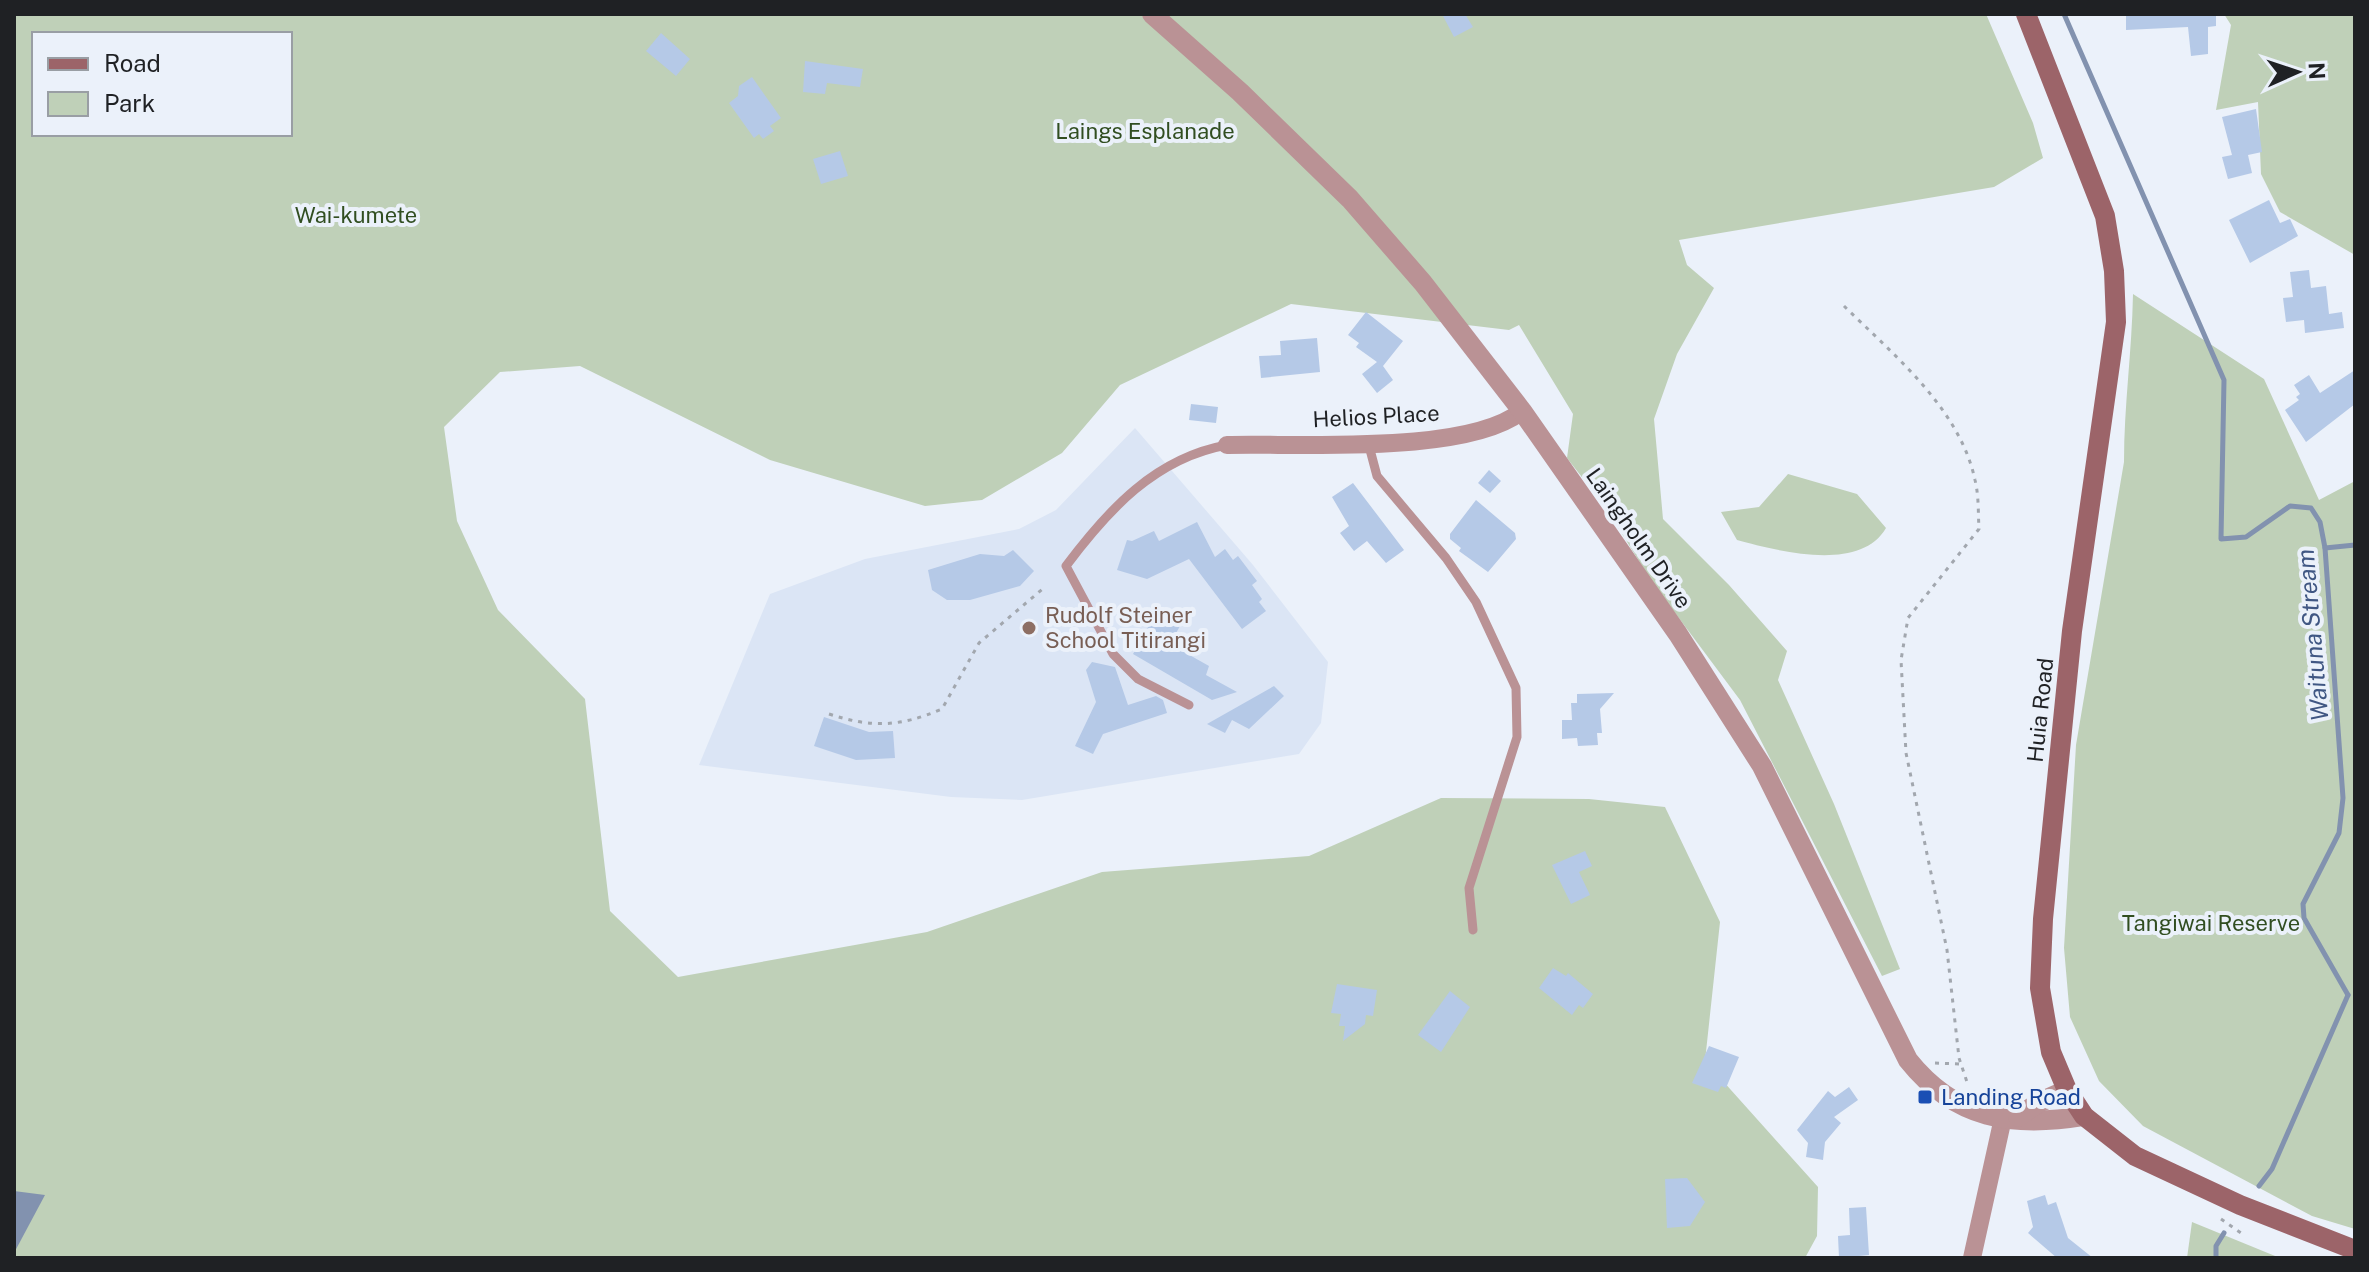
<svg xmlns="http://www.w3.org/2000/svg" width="2369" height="1272" font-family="'Public Sans',sans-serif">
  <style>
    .built { fill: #dbe5f5 }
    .green { fill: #bfd0b8; fill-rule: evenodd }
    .water { fill: #8292af }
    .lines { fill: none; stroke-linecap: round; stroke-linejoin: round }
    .stream { stroke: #8292af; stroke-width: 5 }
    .building { fill: #b5c9e7 }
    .path { stroke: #a2a7ae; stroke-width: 3; stroke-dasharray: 4 6; stroke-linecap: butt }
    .service { stroke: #ba9295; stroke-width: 9 }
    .minor { stroke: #ba9295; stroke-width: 18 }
    .tertiary { stroke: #ba9295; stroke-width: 20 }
    .secondary { stroke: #9c6469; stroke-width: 20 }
    .education-dot { fill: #8d6e63; stroke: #ebf1fa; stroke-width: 3 }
    .transit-dot { fill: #1a4fb4; stroke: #ebf1fa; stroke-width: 3 }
    .labels { text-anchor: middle; stroke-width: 8; stroke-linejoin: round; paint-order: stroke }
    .park-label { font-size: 22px; fill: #314e21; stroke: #ebf1fa }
    .street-label { font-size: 22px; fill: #1f2124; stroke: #ebf1fa }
    .education-label { font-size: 22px; fill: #785e54; stroke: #ebf1fa; text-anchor: start }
    .transit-label { font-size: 22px; fill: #164399; stroke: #ebf1fa; text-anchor: start }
    .water-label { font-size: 24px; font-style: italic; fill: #405783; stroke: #ebf1fa }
  </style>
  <rect width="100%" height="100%" fill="#ebf1fa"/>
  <!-- built -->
  <path class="built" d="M1135,428L1253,565L1328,662L1321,723L1299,754L1022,800L951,797L699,765L770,594L865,559L1019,529L1056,510Z"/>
  <!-- green -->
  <g class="green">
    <path d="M14,14H1986L2033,123L2043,158L1994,187L1679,240L1687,265L1714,288L1677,354L1654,419L1663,519L1729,585L1787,651L1778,680L1834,804L1900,969L1882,976L1740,700L1652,582L1606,508L1567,458L1573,414L1519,325L1509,330L1291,304L1120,385L1062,453L982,500L925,506L770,460L580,366L500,372L444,427L457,521L498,610L585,699L610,911L678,977L927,932L1102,872L1309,856L1441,798L1589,799L1665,807L1720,922L1705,1061L1818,1187L1817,1236L1805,1258H14ZM34,34H290V134H34Z"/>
    <path d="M2224,14H2355V255L2280,212L2261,174L2258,102L2216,110L2231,25Z"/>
    <path d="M2133,294L2264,379L2319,500L2355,481V1229L2312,1216L2143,1126L2099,1081L2070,1017L2064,948L2076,745L2124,462C2124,405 2132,351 2133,294Z"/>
    <path d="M1788,474L1857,494L1886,528C1860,573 1778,551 1737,540L1721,512L1759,507Z"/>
    <path d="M2192,1222L2280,1258H2187Z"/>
  </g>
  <!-- water -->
  <path class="water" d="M14,1191L45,1195L14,1253Z"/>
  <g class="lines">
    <!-- stream -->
    <g class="stream">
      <path d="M2064,14L2224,380L2221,539L2246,537L2290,506L2311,508L2320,522L2325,548L2343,798L2339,833L2303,904L2304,918L2348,995"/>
      <path d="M2325,548L2355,545"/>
      <path d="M2259,1186L2272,1169L2348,995"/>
      <path d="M2216,1258V1246L2224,1233"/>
    </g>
  </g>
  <!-- building -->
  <g class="building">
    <path d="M1442,14H1465L1473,27L1454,37Z"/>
    <path d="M2126,14H2216V26L2208,27V54L2191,56L2188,27L2126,30Z"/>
    <path d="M661,33L690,59L676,76L646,51Z"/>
    <path d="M805,61L863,69L860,87L827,83L825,94L803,92Z"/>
    <path d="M752,77L781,118L770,126L774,131L763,139L759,134L754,138L729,103L738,96L739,86Z"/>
    <path d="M2256,109L2262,152L2248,155L2252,173L2228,179L2222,157L2232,155L2222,117Z"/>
    <path d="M840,151L848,176L821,184L813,159Z"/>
    <path d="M2269,200L2280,223L2290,219L2298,236L2250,263L2229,220Z"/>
    <path d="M2309,270L2311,288L2326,286L2329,314L2342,312L2344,328L2305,333L2304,320L2286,322L2283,298L2293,297L2290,272Z"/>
    <path d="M1366,312L1403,341L1383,366L1393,380L1377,393L1362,374L1377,362L1356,347L1359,343L1348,335Z"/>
    <path d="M1317,338L1320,372L1261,378L1259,356L1281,355L1280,341Z"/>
    <path d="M2355,370V404L2306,442L2285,410L2299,400L2296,397L2300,394L2294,385L2309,375L2320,393Z"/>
    <path d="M1191,404L1218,407L1216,423L1189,420Z"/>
    <path d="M1489,470L1501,481L1490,493L1478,483Z"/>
    <path d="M1353,483L1404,550L1386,563L1367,541L1354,551L1340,533L1349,526L1332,497Z"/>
    <path d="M1476,500L1515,533L1516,539L1488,572L1459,551L1461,548L1450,539V534Z"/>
    <path d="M1197,522L1215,557L1225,549L1233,560L1238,556L1257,581L1252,585L1262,599L1259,602L1266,611L1242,629L1189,559L1147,579L1117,570L1127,540L1132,541L1154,531L1159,541Z"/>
    <path d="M1013,550L1034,571L1020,586L970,600H947L932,590L928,570L980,554L1004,556Z"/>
    <path d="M1157,611L1180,626L1170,644L1209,666L1206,675L1237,692L1212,700L1133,654Z"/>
    <path d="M1092,662L1115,667L1128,705L1156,696L1163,700L1167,713L1103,734L1093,754L1075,746L1096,702L1086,670Z"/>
    <path d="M1274,686L1284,696L1249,729L1232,720L1225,733L1207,724Z"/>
    <path d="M1614,693L1600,709L1602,733H1597L1598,745L1578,746L1577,738L1562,739V720H1572L1571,703H1577V694Z"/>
    <path d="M824,717L869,732L893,731L895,758L856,760L814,746Z"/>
    <path d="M1585,851L1592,866L1579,872L1590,895L1571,904L1552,865Z"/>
    <path d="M1553,968L1566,976L1568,973L1593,994L1583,1008L1579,1005L1572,1015L1539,988Z"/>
    <path d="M1337,984L1377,990L1373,1016L1366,1015L1365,1024L1343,1041L1345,1026H1339L1341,1014L1331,1013Z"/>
    <path d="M1450,991L1470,1007L1441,1052L1418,1035Z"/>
    <path d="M1709,1046L1739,1057L1726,1088L1721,1086L1718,1092L1692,1083Z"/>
    <path d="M1849,1087L1858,1100L1834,1117L1841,1123L1825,1142L1823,1160L1806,1157L1808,1143L1797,1130L1828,1091L1835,1097Z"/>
    <path d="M1687,1178L1705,1202L1690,1226L1667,1228L1665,1179Z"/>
    <path d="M2045,1195L2048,1205L2056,1202L2068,1238L2093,1258H2057L2028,1233L2033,1227L2027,1201Z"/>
    <path d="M1866,1207L1869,1255L1839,1258L1838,1236L1850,1235L1849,1208Z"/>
  </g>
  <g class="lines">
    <!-- path -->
    <g class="path">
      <path d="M1844,306C1894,355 1960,409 1975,480C1979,496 1978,513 1979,529L1908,618L1901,660L1906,753L1947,950L1959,1058L1968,1085"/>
      <path d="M829,714C872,728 900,727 942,709L979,643L1046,586"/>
      <path d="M1935,1063L1959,1064"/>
      <path d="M2221,1219L2241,1233"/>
    </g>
    <!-- service -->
    <g class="service">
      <path d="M1368,442L1377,476L1446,558L1476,602L1516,688L1517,737L1469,888L1473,930"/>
      <path d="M1189,705L1138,679L1113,654L1066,566C1108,510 1155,458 1227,445"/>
    </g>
    <!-- minor -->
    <g class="minor">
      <path d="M1227,445C1299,443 1468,455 1522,411"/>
      <path d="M1972,1258L2003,1118"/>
    </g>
    <!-- tertiary -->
    <g class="tertiary">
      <path d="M1152,14L1240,92L1350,199L1423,283L1522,411L1678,634L1762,766L1908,1060C1955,1119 2012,1128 2084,1116"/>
      <path d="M2018,1117L2038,1103L2067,1090"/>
    </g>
    <!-- secondary -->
    <path class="secondary" d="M2026,14L2105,216L2114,271L2116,322L2072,631L2043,919L2040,988L2051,1052L2067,1090L2084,1116L2135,1156L2240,1205L2355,1250"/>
  </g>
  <!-- markers -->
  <circle class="education-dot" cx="1029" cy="628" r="8"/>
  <rect class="transit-dot" x="1917" y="1089" width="16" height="16" rx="4"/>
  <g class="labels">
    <!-- park labels -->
    <g class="park-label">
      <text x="1145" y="139">Laings Esplanade</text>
      <text x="356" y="223">Wai-kumete</text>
      <text x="2211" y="931">Tangiwai Reserve</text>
    </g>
    <!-- street labels -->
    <g class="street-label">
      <text transform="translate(1376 416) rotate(-3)" y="8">Helios Place</text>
      <text transform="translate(1639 538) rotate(55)" y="8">Laingholm Drive</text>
      <text transform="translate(2040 710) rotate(-84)" y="8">Huia Road</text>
    </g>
    <!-- education labels -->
    <g class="education-label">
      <text x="1045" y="623">Rudolf Steiner<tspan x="1045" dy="25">School Titirangi</tspan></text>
    </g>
    <!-- transit labels -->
    <g class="transit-label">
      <text x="1941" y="1105">Landing Road</text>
    </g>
    <!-- water labels -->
    <g class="water-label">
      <text transform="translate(2313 635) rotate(-95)" y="8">Waituna Stream</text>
    </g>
  </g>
  <!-- border -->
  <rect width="2369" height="1272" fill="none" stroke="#1f2124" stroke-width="32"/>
  <!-- legend -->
  <rect x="32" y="32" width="260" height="104" fill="#ebf1fa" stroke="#999ea4" stroke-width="2"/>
  <rect x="48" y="58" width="40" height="12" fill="#9c6469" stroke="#999ea4" stroke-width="2"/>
  <text x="104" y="72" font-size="24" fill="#1f2124">Road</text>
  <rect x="48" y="92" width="40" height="24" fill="#bfd0b8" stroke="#999ea4" stroke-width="2"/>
  <text x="104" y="112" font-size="24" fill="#1f2124">Park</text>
  <!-- north arrow -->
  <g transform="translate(2297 72) rotate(87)" stroke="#ebf1fa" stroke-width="6" paint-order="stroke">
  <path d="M0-6L14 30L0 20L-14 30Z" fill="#1f2124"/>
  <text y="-12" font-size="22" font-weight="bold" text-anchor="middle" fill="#1f2124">N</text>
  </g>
</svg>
